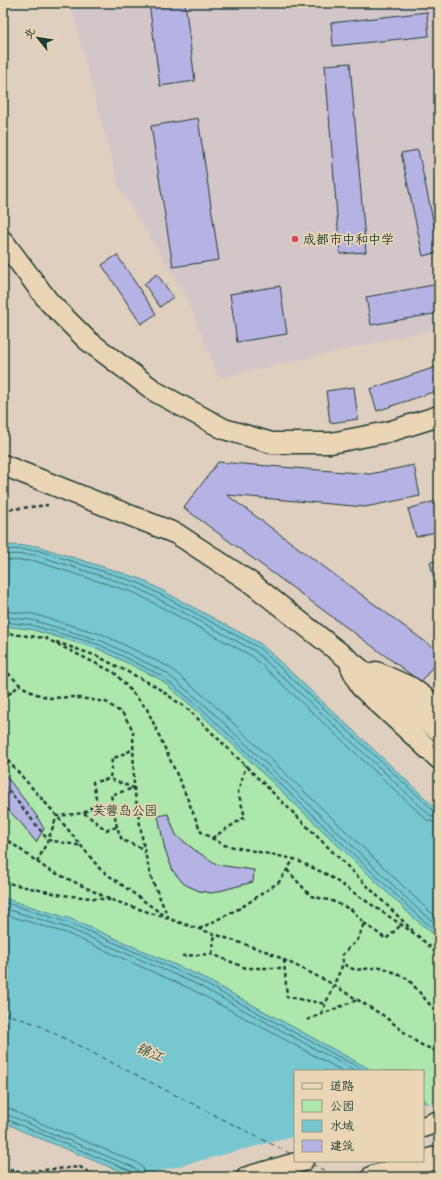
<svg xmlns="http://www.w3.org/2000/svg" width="442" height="1180" font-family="Pangolin,'LXGW WenKai TC',sans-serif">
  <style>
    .built { fill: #d2c6c9 }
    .green { fill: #aee7ac; stroke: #669270 }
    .water { fill: #77c7d1; stroke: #549092 }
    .pier { fill: #dfcfbe }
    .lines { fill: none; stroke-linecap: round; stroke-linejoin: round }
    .shore { stroke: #427473; stroke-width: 1 }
    .ferry { stroke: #284b44; stroke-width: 1; stroke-dasharray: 5 4; stroke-linecap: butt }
    .building { fill: #b5b2e4; stroke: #1f3d34 }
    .minor-casing { stroke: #1f3d34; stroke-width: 23 }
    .major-casing { stroke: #1f3d34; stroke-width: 25 }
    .path { stroke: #1f3d34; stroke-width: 2.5; stroke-dasharray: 4 3; stroke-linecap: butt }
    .minor { stroke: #ead6b4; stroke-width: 20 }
    .major { stroke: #ead6b4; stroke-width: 22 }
    .poi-dot { fill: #d1495b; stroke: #ead6b4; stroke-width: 1.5 }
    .labels { text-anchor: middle; stroke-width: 3.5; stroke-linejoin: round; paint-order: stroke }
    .poi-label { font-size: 13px; fill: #1f3d34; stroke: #ead6b4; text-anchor: start }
    .park-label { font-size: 13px; fill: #26463a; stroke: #ead6b4 }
    .water-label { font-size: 14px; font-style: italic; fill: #284b44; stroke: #ead6b4 }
  </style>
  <rect width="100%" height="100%" fill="#dfcfbe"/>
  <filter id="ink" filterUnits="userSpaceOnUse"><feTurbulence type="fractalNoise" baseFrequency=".025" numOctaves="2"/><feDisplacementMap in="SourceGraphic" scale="8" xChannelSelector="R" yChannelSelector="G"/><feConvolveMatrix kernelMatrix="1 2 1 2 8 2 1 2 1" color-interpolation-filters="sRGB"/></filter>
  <g filter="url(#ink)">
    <!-- built -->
    <path class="built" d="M70,3H439V328L219,378L184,292L119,187Z"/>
    <!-- green -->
    <path class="green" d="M3,626L30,629L99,649L160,679L200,713L416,920L439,938V1110L423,1100V1071H373L198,975L71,919L3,898Z"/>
    <!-- water -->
    <g class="water">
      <path d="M3,545L37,546L141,579L261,644L439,811V938L416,920L200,713L160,679L99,649L30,629L3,626Z"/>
      <path d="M3,898L71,919L198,975L373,1071H295V1161H423V1100L439,1110V1177H134L22,1131L3,1121Z"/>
    </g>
    <!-- pier -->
    <path class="pier" d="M431,1103L439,1107V1177H137L295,1136V1161H423V1104Z"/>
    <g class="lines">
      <!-- shore -->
      <g class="shore">
        <path d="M3,549L37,550L139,583L258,647L435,812L439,813"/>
        <path d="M3,554L36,555L138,588L255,651L431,816L439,818"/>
        <path d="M3,560L35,561L135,593L252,656L427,820L439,824"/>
        <path d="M3,611L33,614L104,635L169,667L211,702L426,908L439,919"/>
        <path d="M3,617L32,620L102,641L165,672L207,707L422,913L439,926"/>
        <path d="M3,622L31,625L100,645L162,676L203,710L419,917L439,933"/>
        <path d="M3,902L70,923L196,979L365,1071"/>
        <path d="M3,908L68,928L194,983L356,1071"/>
        <path d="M3,914L66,933L191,989L343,1071"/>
        <path d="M3,1107L11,1109L28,1118L136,1162L143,1168L145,1177"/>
        <path d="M3,1113L133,1167L138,1171L139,1177"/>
        <path d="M3,1118L131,1171L134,1177"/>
      </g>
      <!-- ferry -->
      <g class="ferry">
        <path d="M3,1013L36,1024L291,1154"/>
        <path d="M312,1164L337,1177"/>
      </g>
    </g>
    <!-- building -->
    <g class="building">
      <path d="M149,3H185L195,81L160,86Z"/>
      <path d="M427,12L429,36L333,46L331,23Z"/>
      <path d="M436,21H439V77Z"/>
      <path d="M350,63L366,252L340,254L325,65Z"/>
      <path d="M198,118L219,260L173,267L151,126Z"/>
      <path d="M418,150L439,248V252L423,256L401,153Z"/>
      <path d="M117,255L156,314L141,324L102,265Z"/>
      <path d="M157,274L173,297L160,307L144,284Z"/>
      <path d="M439,284V313L371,325L366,297Z"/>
      <path d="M280,286L287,334L237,342L230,294Z"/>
      <path d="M439,366V390L377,411L370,389Z"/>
      <path d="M354,387L358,419L330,423L326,391Z"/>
      <path d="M218,462L370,474L414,465L420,496L365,507L227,495L439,652V658L421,682L184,508Z"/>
      <path d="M439,500V531L416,537L408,509Z"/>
      <path d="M439,560V594H438L430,562Z"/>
      <path d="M3,772L36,815L44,829L36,842L21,823L3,805Z"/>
      <path d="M168,814L176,835L196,851L218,865L254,870L253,882L212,893L199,891L184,884L173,871L165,850L158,816Z"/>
    </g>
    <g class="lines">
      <!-- minor casing -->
      <g class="minor-casing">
        <g id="minor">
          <path d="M3,241L49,302L87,340L156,392L224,429L272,443H331L388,432L439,416"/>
          <path d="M3,465L177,534L250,582L439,731"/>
          <path d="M351,667L361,687L439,759"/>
          <path d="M376,672L412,688L439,708"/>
          <path d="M423,1127L439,1121"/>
          <path d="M247,1177L303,1161"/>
        </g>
      </g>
      <!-- major casing -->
      <g class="major-casing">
        <path id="major" d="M373,1177L439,1157"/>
      </g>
      <!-- path -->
      <g class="path">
        <path d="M3,510L48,505"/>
        <path d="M3,633L45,638L115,673L147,709L183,788L201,832L224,845L294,859L326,874L418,936L439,955"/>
        <path d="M56,642L97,656L155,686L190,711L413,931"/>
        <path d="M3,668L20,685L33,693L50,698L72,697L106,702L123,714L133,730L134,788L144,849L152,880L169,919"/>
        <path d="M3,699L20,685"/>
        <path d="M3,755L57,816L100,869L166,917"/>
        <path d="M3,786L10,792L48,840L82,846"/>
        <path d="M97,803L113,809"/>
        <path d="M84,813L97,803L93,782L110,779"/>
        <path d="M117,827L111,795L134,788L110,779L112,759L134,749"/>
        <path d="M3,837L47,869L112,900L268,952L327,981L384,1016L419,1044L439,1052"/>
        <path d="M212,838L245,817L238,792L246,765"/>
        <path d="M37,862L48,840L57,816L84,813L106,830L117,827L122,840L144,849"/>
        <path d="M287,870L311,896L332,901L352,910L364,923L358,939L342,955L343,964L355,970L382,967L408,979L432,1007L439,1012"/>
        <path d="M3,882L62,895L111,900"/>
        <path d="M364,923L386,939L401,925"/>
        <path d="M199,929L242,907L279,882L294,859"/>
        <path d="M212,954L215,934"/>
        <path d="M182,956L212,954L246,968H285"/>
        <path d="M284,960L287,997L326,1004"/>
        <path d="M321,1014L343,964"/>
        <path d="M307,1020L357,1000"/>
        <path d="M3,1168L19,1172L80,1167L98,1177"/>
      </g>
      <!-- minor -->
      <use href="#minor" class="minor"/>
      <!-- major -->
      <use href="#major" class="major"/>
    </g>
  </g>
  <!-- markers -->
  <circle class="poi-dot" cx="295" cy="239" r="4"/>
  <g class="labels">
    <!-- poi labels -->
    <g class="poi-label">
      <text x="303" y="244">成都市中和中学</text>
    </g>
    <!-- park labels -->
    <g class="park-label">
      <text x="125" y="815">芙蓉岛公园</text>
    </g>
    <!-- water labels -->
    <g class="water-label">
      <text transform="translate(150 1052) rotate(23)" y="5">锦江</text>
    </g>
  </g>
  <!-- margin -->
  <rect width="442" height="1180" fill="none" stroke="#ead6b4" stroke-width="16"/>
  <rect x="8" y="8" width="426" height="1164" fill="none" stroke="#1f3d34" stroke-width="1.5" filter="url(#ink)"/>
  <!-- legend -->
  <rect x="294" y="1070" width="130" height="92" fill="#ead6b4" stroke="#999981"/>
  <rect x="302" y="1083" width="20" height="6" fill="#ead6b4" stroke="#999981"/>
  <text x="330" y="1090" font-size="12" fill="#1f3d34">道路</text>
  <rect x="302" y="1100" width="20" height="12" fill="#aee7ac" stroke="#999981"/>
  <text x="330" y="1110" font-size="12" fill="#1f3d34">公园</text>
  <rect x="302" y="1120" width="20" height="12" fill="#77c7d1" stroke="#999981"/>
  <text x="330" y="1130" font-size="12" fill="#1f3d34">水域</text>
  <rect x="302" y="1140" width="20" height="12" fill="#b5b2e4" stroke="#999981"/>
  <text x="330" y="1150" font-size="12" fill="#1f3d34">建筑</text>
  <!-- north arrow -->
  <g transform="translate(38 38) rotate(300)" stroke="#ead6b4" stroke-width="3" paint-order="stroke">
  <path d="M0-3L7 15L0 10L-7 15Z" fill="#1f3d34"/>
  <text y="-6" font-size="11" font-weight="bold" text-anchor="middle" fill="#1f3d34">北</text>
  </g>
</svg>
